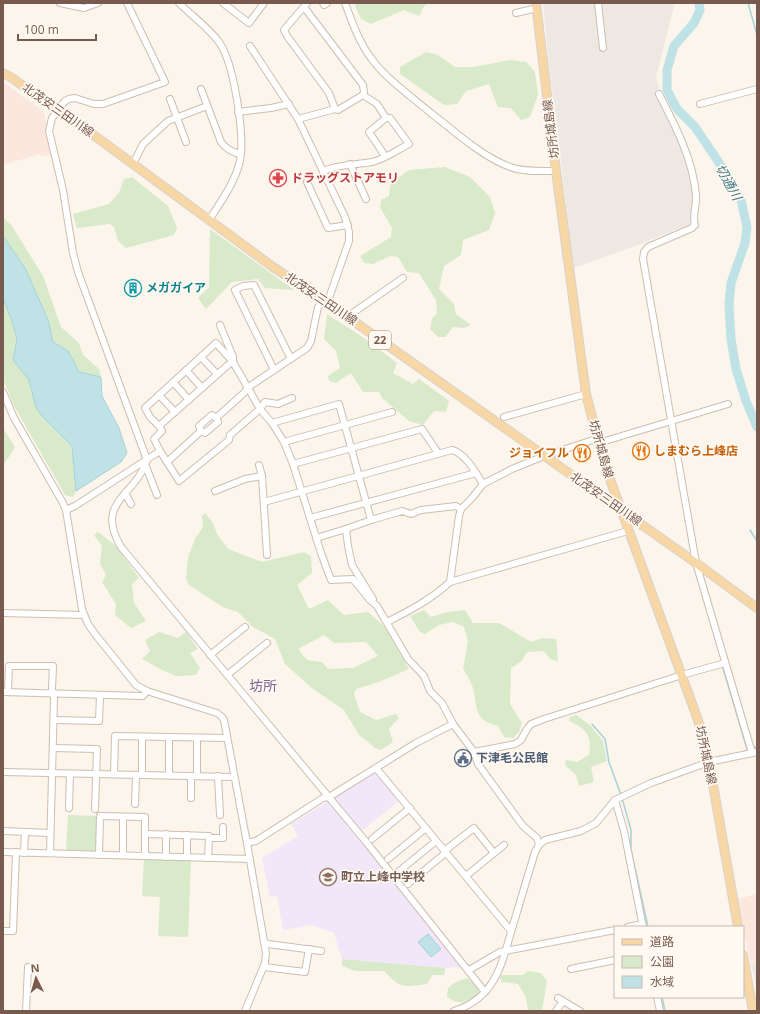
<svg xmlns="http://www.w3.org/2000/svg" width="760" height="1014" font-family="'Open Sans','Noto Sans JP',sans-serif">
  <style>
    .commercial { fill: #fce7df }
    .industrial { fill: #eee8e3 }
    .education { fill: #f2e7f9 }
    .green { fill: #d8eac9; fill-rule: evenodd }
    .water { fill: #bfe2e6; stroke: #a6d2d8 }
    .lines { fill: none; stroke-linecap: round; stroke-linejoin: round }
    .stream { stroke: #a6d2d8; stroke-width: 1.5 }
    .river { stroke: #bfe2e6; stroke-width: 9 }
    .minor-casing { stroke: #cfbdb0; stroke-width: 8 }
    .major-casing { stroke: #d9d1cd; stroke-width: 10 }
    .minor { stroke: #fff; stroke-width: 6 }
    .major { stroke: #f8d7a6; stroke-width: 8 }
    .labels { text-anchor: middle; stroke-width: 3.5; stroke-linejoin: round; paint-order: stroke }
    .shield { fill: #fff9f2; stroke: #a08a7f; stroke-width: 1 }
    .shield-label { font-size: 11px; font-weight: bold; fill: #785b4e }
    .street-label { font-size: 12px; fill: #785b4e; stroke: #fff9f2 }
    .health-label { font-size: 12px; font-weight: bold; fill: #be3a42; stroke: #fff9f2; text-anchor: start }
    .culture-label { font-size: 12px; font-weight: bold; fill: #0d838f; stroke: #fff9f2; text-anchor: start }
    .food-label { font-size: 12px; font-weight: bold; fill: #c56008; stroke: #fff9f2; text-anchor: start }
    .service-label { font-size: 12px; font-weight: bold; fill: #4e5e75; stroke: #fff9f2; text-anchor: start }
    .education-label { font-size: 12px; font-weight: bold; fill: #785e54; stroke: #fff9f2; text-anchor: start }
    .water-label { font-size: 13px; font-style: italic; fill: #447b83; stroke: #fff9f2 }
    .quarter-label { font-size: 14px; fill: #826693; stroke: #fff9f2 }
  </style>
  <rect width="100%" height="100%" fill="#fcf5eb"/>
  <!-- commercial -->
  <g class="commercial">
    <path d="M3,82L44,112L52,154L41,157L40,154L3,165Z"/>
    <path d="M757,894V963L751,964L737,899Z"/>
  </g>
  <!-- industrial -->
  <g class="industrial">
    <path d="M543,3H673L674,6L656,77L663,106L686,155L695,199L690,224L633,247L573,268L563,179L548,57Z"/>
    <path d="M757,963V987H756L751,964Z"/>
  </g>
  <!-- education -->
  <path class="education" d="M376,772L399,801L357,835L461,967L445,968L342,959L334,933L312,925L283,930L277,896L270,897L262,858L298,836L291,824Z"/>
  <!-- green -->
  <g class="green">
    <path d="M354,3H429L424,6L419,16L404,10L371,24L361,19Z"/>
    <path d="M426,52L438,55L455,67H473L510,60L526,62L535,72L538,95L530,117L521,120L511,108L498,107L489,84L466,91L457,104L444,105L400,74V67Z"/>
    <path d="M445,167L470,177L490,197L495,213L489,230L463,240L461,255L444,266L439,289L454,304L456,314L471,325L464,328L453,327L445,337H438L430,329L432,319L437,313L436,300L419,273L407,272L398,257L390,256L373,264L364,263L360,256L391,237L392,228L380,207L381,200L389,196L390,184L409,170Z"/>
    <path d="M132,177L168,206L177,228L174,235L126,248L118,241L114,227L110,224L77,228L73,214L109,204L119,193L124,179Z"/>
    <path d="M3,217L12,226L43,276L61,327L79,343L83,355L99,369L101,377L79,372L68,351L53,342L48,320L25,268L3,236Z"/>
    <path d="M210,229L294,290L265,288L258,279L232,282L206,309L198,298L209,287Z"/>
    <path d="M3,298L13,324L17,339L13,360L29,380L31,391L43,417L72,446L76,491L73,497L65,495L13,404L3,379Z"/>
    <path d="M327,314L364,338L397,363L393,373L413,384L419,379L449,401L446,412L434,411L423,425L409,421L382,398L379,392H363L351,373L336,383L329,381L328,376L340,368L336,351L324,339Z"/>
    <path d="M3,428L15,447L3,466Z"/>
    <path d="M205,513L213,523L217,534L228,549L262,562L304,552L311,556L312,573L297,585L309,609L328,600L344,615L368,612L384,626L409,669L379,682L356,689L354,694L360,712L376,720L396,714L399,718L389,729L393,742L381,750L375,748L359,735L344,710L313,689L285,664L275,639L253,627L238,612L223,607L189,585L186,578L188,557L195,539L203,527L202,516ZM324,635L334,643L366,642L378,656L353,668L328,669L322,662L307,660L298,649Z"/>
    <path d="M98,532L116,546L139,578L132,584L134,603L146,621L131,628L115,615L116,604L102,582L106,575L100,563L102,546L94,535Z"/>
    <path d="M424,610L431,617L447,612L465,610L473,623H499L531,642L542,638L556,639L558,661L550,659L544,651L527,652L522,661L511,668L510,704L522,723L519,732L513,738L504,737L498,726C473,720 478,708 473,688C471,681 466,674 463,668L468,642L464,627L453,622L439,625L425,634L420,632L410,616Z"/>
    <path d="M159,632L178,638L186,632L198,649L190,653L200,668L196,675L176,676L162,670L142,659L150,651L145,640Z"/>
    <path d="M576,715L590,725L603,741L607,761L591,767L594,782L579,786L576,775L565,765L566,760L577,762L589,755C592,735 587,729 569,721V718Z"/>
    <path d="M68,815L99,816L98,853L66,852Z"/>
    <path d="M144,858L191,860L188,937L158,936L160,897L142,896Z"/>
    <path d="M342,959L445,968L444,975H432L427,984C404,987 401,989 384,971H355L342,966Z"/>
    <path d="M528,971L541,973L547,981L542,1011H528L526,997L518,984L502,982L500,978L502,975H523Z"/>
    <path d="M467,978L479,988L478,994C467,1002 459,1006 447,997L448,988L454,983Z"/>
  </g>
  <!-- water -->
  <g class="water">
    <path d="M3,236L25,268L48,320L53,342L68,351L79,372L101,377L102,396L119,428L127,453L121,462L76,491L72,446L43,417L36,408L29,380L13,360L17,339L13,324L3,298Z"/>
    <path d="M428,934L441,949L431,957L418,942Z"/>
  </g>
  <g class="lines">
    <!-- stream -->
    <g class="stream">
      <path d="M748,3L757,35"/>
      <path d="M750,530L757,541"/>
      <path d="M723,668L747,749"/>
      <path d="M592,724L605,739L609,762L621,795"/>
      <path d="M754,747H757"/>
      <path d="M622,798L631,830V850L648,927"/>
      <path d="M662,997L665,1011"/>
    </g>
    <!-- river -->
    <path class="river" d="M699,3L700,10L694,23L674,46L667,70V90L677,109L695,127L728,176L741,200L747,227L745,243L731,283L729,304L731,339L736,369L746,401L757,427"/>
    <!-- minor casing -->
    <g class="minor-casing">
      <g id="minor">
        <path d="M60,3L84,8L98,3"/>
        <path d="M127,3L165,82L103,104H94L75,98L69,99L65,101L52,118L49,131L63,190L73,253L78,272L147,460C136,496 94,501 121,547L367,843L485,992"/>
        <path d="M179,3C192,16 208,27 219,42C234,63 245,135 240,161C235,182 221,202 209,220"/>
        <path d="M223,3L249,23L264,3"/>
        <path d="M307,3L284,30L287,36L329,93L335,109"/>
        <path d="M323,3L324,5L327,3"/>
        <path d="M345,3C352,22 359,42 371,58C385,78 413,98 432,114C457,133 481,156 510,167C524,172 541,171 556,171"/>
        <path d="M598,3L603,48"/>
        <path d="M516,13L537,8"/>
        <path d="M201,89L221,142C226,149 232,152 240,154"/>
        <path d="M659,94C675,125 693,159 696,195C697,205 692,216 695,225L692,228L648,247L644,252L643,259L696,563L752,753"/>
        <path d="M170,99L186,142"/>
        <path d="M700,104L757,89"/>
        <path d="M238,112L271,108L289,104"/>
        <path d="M298,119L335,109L338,110L363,95L364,92L363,85L304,7"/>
        <path d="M385,156L369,132L386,118"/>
        <path d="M133,164L143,144L168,121L207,106"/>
        <path d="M350,164L366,199"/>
        <path d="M323,171C339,164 356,165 372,162C385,159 397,150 409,144L390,118H386L377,104L363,95"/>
        <path d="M307,182L328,228L348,225"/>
        <path d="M347,317L403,278"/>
        <path d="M220,325L233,357V361"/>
        <path d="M201,357L217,374"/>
        <path d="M186,370L202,388"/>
        <path d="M274,370L235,290L243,286L254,285L291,359"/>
        <path d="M173,382L189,400"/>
        <path d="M3,392L14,418L63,503L66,510L82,609L88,624L95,634L136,685L147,691L217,713L222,717L224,720L247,843L266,953L265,963L245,1011"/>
        <path d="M159,395L175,412"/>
        <path d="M504,417L586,394"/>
        <path d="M272,423L339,404L371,520L346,529L348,546L352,565L373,599"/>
        <path d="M159,426L150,417L145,408L216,343L233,362L260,409L272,423L284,442L293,464L321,553L331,580L353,579L370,600L377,606L408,659L424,676L430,691L442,703L453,724L474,752L478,764L523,826L537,838L539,845"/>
        <path d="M201,431L199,426L212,415L216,418"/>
        <path d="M284,442L392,412"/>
        <path d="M160,451L154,439L162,431L159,426L228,365L233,362"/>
        <path d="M167,462L179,481L229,440L230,435L260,409L265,402L278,404L292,398"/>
        <path d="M145,464L157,495"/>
        <path d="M293,464L422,429L438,453"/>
        <path d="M259,465L262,476L267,555"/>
        <path d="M215,491L245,479L262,476"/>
        <path d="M125,493L131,504"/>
        <path d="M264,502L452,450C465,453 476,473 483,484"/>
        <path d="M66,510L75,506L160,451L167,462L201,431L205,433L218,422L216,418L245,392L247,388L307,348L311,341L318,307L329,298L349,241V232L345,217L298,119L250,46"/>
        <path d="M310,518L476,473"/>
        <path d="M371,520L402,511L411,514L421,510L456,506L461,509"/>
        <path d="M316,538L346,529"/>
        <path d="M450,582L459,516L461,509L472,498L483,484L512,469L544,456L593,440L605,441L728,404"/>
        <path d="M3,613L84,615"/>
        <path d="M387,622C411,610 430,600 450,582L628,531"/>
        <path d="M210,655L245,627"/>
        <path d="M227,675L267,643"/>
        <path d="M3,692L143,696L147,691"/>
        <path d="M8,692L9,666H53L52,689L54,698L50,853"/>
        <path d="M54,720L99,721L100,695"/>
        <path d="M53,748L97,749L95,809"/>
        <path d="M474,752L515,744L521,740L527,729L531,724L544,719L682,675L725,663"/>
        <path d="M376,768L511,931"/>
        <path d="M3,772L234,777"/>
        <path d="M114,774L115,736L227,738"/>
        <path d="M142,775V737"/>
        <path d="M169,775V737"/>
        <path d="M197,776V738"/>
        <path d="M218,776L220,815"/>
        <path d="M191,798V776"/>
        <path d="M615,800L624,831L643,927"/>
        <path d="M135,804L136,775"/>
        <path d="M69,808L70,774"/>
        <path d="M3,831L50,833"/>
        <path d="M146,834L209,836V838"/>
        <path d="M372,839L410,808"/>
        <path d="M247,843L256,841L323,798L329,797L416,743L453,724"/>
        <path d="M3,852L250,859"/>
        <path d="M24,853L25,832"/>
        <path d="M99,855L100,816L145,817V856"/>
        <path d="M123,855V817"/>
        <path d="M166,857V834"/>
        <path d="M187,857V835"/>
        <path d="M208,858L209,838H223V827"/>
        <path d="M388,859L426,828"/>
        <path d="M398,872L436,841"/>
        <path d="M466,876L504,845"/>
        <path d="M408,884L443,855L448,848L474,828L494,853"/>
        <path d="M628,927L642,924"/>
        <path d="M3,931H13L16,852"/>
        <path d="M264,942L268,944L321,951"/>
        <path d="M264,967L305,972L309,949"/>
        <path d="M571,969L615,960"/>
        <path d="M469,970L500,952L615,930"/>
        <path d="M657,997L660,1011"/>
        <path d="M558,998L580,1011"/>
        <path d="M26,1011L28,967"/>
        <path d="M454,1011C498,997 502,961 514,922C521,899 528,875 535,852L539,845L545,840L581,831L596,823L615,800L651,783L709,762L757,752"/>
        <path d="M556,1011L563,1001"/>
      </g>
    </g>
    <!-- major casing -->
    <g class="major-casing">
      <g id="major">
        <path d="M536,3L556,171L586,394L598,440L611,482L698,720L709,762L738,927"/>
        <path d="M3,73L12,78L99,139L273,267L325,301L696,563L757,608"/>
        <path d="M743,955L753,1011"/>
      </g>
    </g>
    <!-- minor -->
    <use href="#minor" class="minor"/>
    <!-- major -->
    <use href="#major" class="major"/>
  </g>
  <!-- icons -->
  <defs>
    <g id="pharmacy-ring" transform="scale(0.9)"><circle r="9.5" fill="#fff9f2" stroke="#e0444e" stroke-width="1.5"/><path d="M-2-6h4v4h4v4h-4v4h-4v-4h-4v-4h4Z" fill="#e0444e"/></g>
    <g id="building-ring" transform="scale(0.9)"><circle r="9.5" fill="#fff9f2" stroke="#0f9aa8" stroke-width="1.5"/><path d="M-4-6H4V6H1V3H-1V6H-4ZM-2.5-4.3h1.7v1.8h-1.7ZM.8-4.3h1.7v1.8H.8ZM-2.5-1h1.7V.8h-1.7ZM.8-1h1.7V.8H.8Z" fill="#0f9aa8"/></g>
    <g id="restaurant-ring" transform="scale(0.9)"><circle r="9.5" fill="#fff9f2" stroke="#e8710a" stroke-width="1.5"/><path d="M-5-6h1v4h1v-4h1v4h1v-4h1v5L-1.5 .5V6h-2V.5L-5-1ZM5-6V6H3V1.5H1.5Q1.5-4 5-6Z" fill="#e8710a"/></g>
    <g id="civic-ring" transform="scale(0.9)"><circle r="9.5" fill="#fff9f2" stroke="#5c6f8a" stroke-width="1.5"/><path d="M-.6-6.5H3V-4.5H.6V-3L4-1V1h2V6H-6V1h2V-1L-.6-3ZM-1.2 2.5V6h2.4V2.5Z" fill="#5c6f8a"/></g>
    <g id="school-ring" transform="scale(0.9)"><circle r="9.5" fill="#fff9f2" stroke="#8d6e63" stroke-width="1.5"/><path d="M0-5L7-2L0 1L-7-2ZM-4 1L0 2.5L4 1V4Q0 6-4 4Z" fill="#8d6e63"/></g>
  </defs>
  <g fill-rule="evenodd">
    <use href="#pharmacy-ring" x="278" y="178"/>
    <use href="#building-ring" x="133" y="288"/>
    <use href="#restaurant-ring" x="641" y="451"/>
    <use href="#restaurant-ring" x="582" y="453"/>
    <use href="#civic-ring" x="463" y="758"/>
    <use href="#school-ring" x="328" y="877"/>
  </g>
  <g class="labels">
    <!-- shield labels -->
    <rect class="shield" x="369" y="331" width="22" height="18" rx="3"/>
    <g class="shield-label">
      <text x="380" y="344">22</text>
    </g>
    <!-- street labels -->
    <g class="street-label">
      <text transform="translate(58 110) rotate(35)" y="4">北茂安三田川線</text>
      <text transform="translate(551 129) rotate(-97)" y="4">坊所城島線</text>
      <text transform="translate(321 299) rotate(34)" y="4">北茂安三田川線</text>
      <text transform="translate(601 449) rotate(74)" y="4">坊所城島線</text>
      <text transform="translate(606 499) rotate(35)" y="4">北茂安三田川線</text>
      <text transform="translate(706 755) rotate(78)" y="4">坊所城島線</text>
    </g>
    <!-- health labels -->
    <g class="health-label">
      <text x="291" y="182">ドラッグストアモリ</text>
    </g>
    <!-- culture labels -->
    <g class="culture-label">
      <text x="146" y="292">メガガイア</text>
    </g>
    <!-- food labels -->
    <g class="food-label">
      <text x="654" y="455">しまむら上峰店</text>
      <text x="569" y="457" text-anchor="end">ジョイフル</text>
    </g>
    <!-- service labels -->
    <g class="service-label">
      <text x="476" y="762">下津毛公民館</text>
    </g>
    <!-- education labels -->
    <g class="education-label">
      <text x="341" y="881">町立上峰中学校</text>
    </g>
    <!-- water labels -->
    <g class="water-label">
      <text transform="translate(729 182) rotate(61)" y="5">切通川</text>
    </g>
    <!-- quarter labels -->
    <g class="quarter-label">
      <text x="263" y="691">坊所</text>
    </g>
  </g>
  <!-- border -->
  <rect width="760" height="1014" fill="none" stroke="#785b4e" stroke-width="8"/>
  <!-- legend -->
  <rect x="614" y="926" width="130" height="72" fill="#fff9f2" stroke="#c9bab0"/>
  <rect x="622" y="939" width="20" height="6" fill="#f8d7a6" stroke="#c9bab0"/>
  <text x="650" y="946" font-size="12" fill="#785b4e">道路</text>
  <rect x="622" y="956" width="20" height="12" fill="#d8eac9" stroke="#c9bab0"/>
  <text x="650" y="966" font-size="12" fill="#785b4e">公園</text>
  <rect x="622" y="976" width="20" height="12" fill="#bfe2e6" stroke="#c9bab0"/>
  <text x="650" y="986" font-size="12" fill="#785b4e">水域</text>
  <!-- north arrow -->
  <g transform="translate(36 978) rotate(355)" stroke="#fff9f2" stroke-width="3" paint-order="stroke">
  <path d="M0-3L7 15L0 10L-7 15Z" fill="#785b4e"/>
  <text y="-6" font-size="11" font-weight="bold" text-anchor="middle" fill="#785b4e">N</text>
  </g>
  <!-- scale -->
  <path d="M18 34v6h78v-6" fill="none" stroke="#785b4e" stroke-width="2"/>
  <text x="24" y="34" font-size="12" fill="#785b4e" stroke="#fff9f2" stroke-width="3" paint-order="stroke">100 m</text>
</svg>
